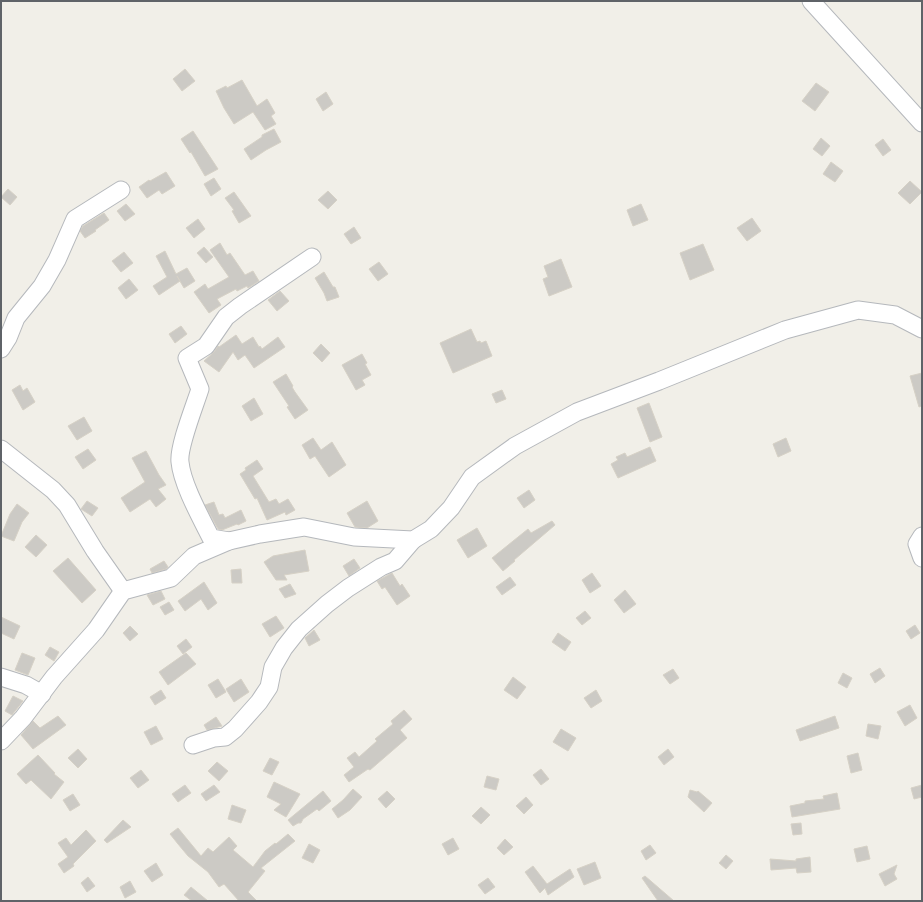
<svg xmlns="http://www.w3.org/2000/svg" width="923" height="902" font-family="'Open Sans',sans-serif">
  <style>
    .building { fill: #cccac5; stroke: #d6d1c6 }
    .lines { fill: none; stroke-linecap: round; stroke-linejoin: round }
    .minor-casing { stroke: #b5b8bc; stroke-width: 19 }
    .minor { stroke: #fff; stroke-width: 17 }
  </style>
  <rect width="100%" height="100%" fill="#f1efe8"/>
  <!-- building -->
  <g class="building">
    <path d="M185,69L195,81L182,91L173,79Z"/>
    <path d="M242,80L257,106L267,99L275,113L271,116L276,124L265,130L253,112L234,124L224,108L216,91L226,86L227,88Z"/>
    <path d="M816,83L829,92L815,111L802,101Z"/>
    <path d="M326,92L333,104L323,111L316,99Z"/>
    <path d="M274,129L281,142L266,150L251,160L244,149L262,137V135Z"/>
    <path d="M193,131L218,169L205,176L191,152L190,153L181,139Z"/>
    <path d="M821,138L830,146L822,156L813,149Z"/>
    <path d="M883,139L891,150L883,156L875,145Z"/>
    <path d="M831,162L843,171L835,182L823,174Z"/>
    <path d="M166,172L175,186L162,194L159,190L147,198L139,187L149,180L150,181Z"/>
    <path d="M214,178L221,189L211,196L204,184Z"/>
    <path d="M910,181L922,192L910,204L898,193Z"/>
    <path d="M8,189L17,197L10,205L1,197Z"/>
    <path d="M328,191L337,200L328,209L318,200Z"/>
    <path d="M234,192L251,216L239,223L232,211L234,210L225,198Z"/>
    <path d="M126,204L135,214L125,221L117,211Z"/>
    <path d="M641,204L648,220L633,226L627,210Z"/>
    <path d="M104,213L109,220L95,230L96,231L85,238L80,231L83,226Z"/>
    <path d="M752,218L761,231L747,241L737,228Z"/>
    <path d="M198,219L205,229L194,238L186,228Z"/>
    <path d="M354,227L361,238L351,244L344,234Z"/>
    <path d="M220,243L227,255L230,253L245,275L253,271L259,281L248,288L247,286L237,291L236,289L217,299L221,305L209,313L194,292L205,284L208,289L229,277L210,250Z"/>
    <path d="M703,244L714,270L690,280L680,253Z"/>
    <path d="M204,247L213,257L206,263L197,253Z"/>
    <path d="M165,251L176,274L187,268L195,281L184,288L177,276L180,281L159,295L153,286L167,277L156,256Z"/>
    <path d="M124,252L133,263L121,272L112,261Z"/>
    <path d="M561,259L572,287L549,296L543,279L548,277L544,266Z"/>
    <path d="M379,262L388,274L378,281L369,269Z"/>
    <path d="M324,272L333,287H335L339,297L327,301L324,293L315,278Z"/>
    <path d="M129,279L138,290L126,299L118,288Z"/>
    <path d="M280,291L289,301L277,311L268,300Z"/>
    <path d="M181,326L187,334L175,343L169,334Z"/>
    <path d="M471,329L477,342L480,341L481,343L486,341L492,356L453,373L440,343Z"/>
    <path d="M236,335L242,344L253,337L259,347L260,346L262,349L278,337L285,347L254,368L245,355L238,360L233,352L219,372L204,361L214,352L218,346L219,347Z"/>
    <path d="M321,344L330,353L322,362L313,353Z"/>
    <path d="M362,354L367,363L365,364L371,375L362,380L365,385L356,390L342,365Z"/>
    <path d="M922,373V406L919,407L910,376Z"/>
    <path d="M286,374L293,386L292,387L295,392L308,410L295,419L287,407L289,406L273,382Z"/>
    <path d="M20,385L23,391L27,388L35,402L23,410L12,390Z"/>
    <path d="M502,390L506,399L496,403L492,394Z"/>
    <path d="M254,398L263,414L251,421L242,406Z"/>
    <path d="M649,403L662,437L650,442L637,408Z"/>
    <path d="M84,417L92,431L77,440L68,426Z"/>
    <path d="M313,438L321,450L332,442L346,465L329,477L315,456L310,459L302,445Z"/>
    <path d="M786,438L791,451L778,457L773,444Z"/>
    <path d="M650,447L656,461L618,478L611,464L618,460L616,457L625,453L627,457Z"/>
    <path d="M88,449L96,460L83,469L75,457Z"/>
    <path d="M146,451L159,475L166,485L158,489L166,499L156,507L150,499L130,512L121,498L145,482L132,458Z"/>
    <path d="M257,460L263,469L253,476L269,502L276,499L279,504L288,499L295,510L286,515L285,512L267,520L257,498L255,499L240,474L246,470L245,468Z"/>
    <path d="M529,490L535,500L524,508L517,498Z"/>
    <path d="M87,501L98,508L92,516L81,509Z"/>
    <path d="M367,501L378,521L367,528L355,527L347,513Z"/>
    <path d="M214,502L219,515L223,514L225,518L241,510L246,521L238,525L237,524L222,530L218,529L205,505Z"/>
    <path d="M17,504L29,513L22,522L14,541L1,536L10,514Z"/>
    <path d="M552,521L555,525L514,560L515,561L503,571L492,558L528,529L531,533Z"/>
    <path d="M477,528L487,546L468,558L457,540Z"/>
    <path d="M36,535L47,545L36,557L25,547Z"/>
    <path d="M305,550L309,571L284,575L287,580H276L264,562L273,556Z"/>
    <path d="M68,558L96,590L82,603L53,571Z"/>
    <path d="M354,559L360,568L349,576L343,566Z"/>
    <path d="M164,561L168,567L166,569L152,573L150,569Z"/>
    <path d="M241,569L242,583H232L231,570Z"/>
    <path d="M392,573L400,586L402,584L410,596L397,605L385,587L382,589L377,581Z"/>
    <path d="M592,573L601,586L590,593L582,580Z"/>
    <path d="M510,577L516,585L502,595L496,587Z"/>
    <path d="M204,582L217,603L208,610L201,599L185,611L178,601Z"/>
    <path d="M290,584L296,594L285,598L279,589Z"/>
    <path d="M625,590L636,604L624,613L614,600Z"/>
    <path d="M161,591L165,599L153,605L147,595Z"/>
    <path d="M169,602L174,610L165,615L160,607Z"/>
    <path d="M585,611L591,618L582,625L576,618Z"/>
    <path d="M276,616L284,628L270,637L262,624Z"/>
    <path d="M1,617L20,626L14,639L1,633Z"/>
    <path d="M915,625L920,633L911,639L906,631Z"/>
    <path d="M130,626L138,634L130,641L123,633Z"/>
    <path d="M314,630L320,640L309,646L305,638Z"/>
    <path d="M558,633L571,642L565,651L552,642Z"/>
    <path d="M186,639L192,647L183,654L177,646Z"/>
    <path d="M50,647L59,652L54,661L45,655Z"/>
    <path d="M22,653L35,658L28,675L15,670Z"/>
    <path d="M186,653L196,664L168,685L159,672Z"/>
    <path d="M880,668L885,676L875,683L870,674Z"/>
    <path d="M673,669L679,678L670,684L663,675Z"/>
    <path d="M843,673L852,678L847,688L838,683Z"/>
    <path d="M513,677L526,687L517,699L504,690Z"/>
    <path d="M218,679L226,692L216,698L208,685Z"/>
    <path d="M241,679L249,692L234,702L226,689Z"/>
    <path d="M161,690L166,698L155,705L150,697Z"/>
    <path d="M596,690L602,701L591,708L584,698Z"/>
    <path d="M13,696L23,701L12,715L5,711Z"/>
    <path d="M910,705L917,718L905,726L897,712Z"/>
    <path d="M404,710L412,719L400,730L407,738L370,770L368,769L349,782L344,775L354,767L347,758L355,752L359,757L377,741L375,739L393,724L391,721Z"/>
    <path d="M58,716L66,725L33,749L21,735L33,721L40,728Z"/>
    <path d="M835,716L839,728L800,741L796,730Z"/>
    <path d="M216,717L222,726L207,730L204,725Z"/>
    <path d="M868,724L881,726L878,739L866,736Z"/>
    <path d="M156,726L163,739L151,745L144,732Z"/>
    <path d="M561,729L576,738L568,751L553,742Z"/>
    <path d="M78,749L87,759L78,768L68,758Z"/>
    <path d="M668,749L674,757L664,765L658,757Z"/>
    <path d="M858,753L862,770L851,773L847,756Z"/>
    <path d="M38,755L55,773L54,774L64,782L51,799L31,780L26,784L17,774Z"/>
    <path d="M270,758L279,762L272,775L263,771Z"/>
    <path d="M217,762L228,771L219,781L208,771Z"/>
    <path d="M541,769L549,779L541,785L533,775Z"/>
    <path d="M141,770L149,780L138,788L130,778Z"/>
    <path d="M487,776L499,779L496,790L484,787Z"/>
    <path d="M274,782L300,794L286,817L274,810L281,804L267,797Z"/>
    <path d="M185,785L191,793L178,802L172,794Z"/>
    <path d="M214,785L220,792L206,801L201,794Z"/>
    <path d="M922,785V797L914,799L911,788Z"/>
    <path d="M353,789L362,797L350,810L338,818L332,809L343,800Z"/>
    <path d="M690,790L697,792L698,791L712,803L704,812L688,797Z"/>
    <path d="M323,791L331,801L319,811L317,809L303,819L301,823H298L293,826L288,820Z"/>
    <path d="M387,791L395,799L386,808L378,799Z"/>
    <path d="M837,793L840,809L792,817L790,806L805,803V801L824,799L823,796Z"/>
    <path d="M73,794L80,805L70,811L63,800Z"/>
    <path d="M526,797L533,805L524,814L516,806Z"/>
    <path d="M232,805L246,810L241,823L228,819Z"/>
    <path d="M481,807L490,815L481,824L472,816Z"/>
    <path d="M123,820L131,827L107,843L104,840Z"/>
    <path d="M801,823L802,834L793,835L791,824Z"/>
    <path d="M178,828L201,856L208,848L213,852L229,837L237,846L233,850L253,867L265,851L275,843L276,844L288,834L295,841L261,868L265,871L248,892L257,901H239L224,884L219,887L208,872L188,856L178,844L170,834Z"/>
    <path d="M86,830L96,841L73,864L74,866L64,873L58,864L68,857L58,843L66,838L71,845Z"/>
    <path d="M453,838L459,849L448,855L442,844Z"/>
    <path d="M505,839L513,847L504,855L497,848Z"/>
    <path d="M309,844L320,850L313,863L302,858Z"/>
    <path d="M650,845L656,853L646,860L641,851Z"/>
    <path d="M867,846L870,859L857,862L854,849Z"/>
    <path d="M726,855L733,861L726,869L719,863Z"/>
    <path d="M810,857L811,872L797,873L796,868L771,870L770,859L796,861V859Z"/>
    <path d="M595,862L601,878L584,885L577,869Z"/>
    <path d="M156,863L163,875L152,882L144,871Z"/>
    <path d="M897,865L894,874L897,879L885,886L879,874Z"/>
    <path d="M533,866L547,884L570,869L574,877L548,895L545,888L540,893L525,872Z"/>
    <path d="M645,876L674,901H658L642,878Z"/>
    <path d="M88,877L95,886L87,892L81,883Z"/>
    <path d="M488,878L495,887L485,894L478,885Z"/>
    <path d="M130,881L136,892L125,898L120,887Z"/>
    <path d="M191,887L208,901H192L184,895Z"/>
  </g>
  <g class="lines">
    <!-- minor casing -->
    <g class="minor-casing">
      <g id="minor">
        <path d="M811,1L922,123"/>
        <path d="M1,349L8,338L16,318L42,286L57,260L75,219L121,190"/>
        <path d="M1,449L53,490L67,505L95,551L123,591"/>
        <path d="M922,536L917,544L922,558"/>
        <path d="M229,541L211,538C201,518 182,484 180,462C178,447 195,405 200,389L187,358L206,346L226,317L240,306L312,257"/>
        <path d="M1,677L26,685L42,694"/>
        <path d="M1,741L23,718L54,677L96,630L123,591L171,578L194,556L229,541L260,534L304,527L354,537L413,540L431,529L451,508L472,477L515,446L577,412L659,381L785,330L858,310L895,315L922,329"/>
        <path d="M193,745L214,738L225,737L235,729L259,702L269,687L273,667L284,648L299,629L327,604L348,588L381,567L395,561L413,540"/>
      </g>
    </g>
    <!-- minor -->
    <use href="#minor" class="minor"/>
  </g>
  <!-- border -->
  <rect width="923" height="902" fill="none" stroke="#5f6368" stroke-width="4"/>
</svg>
